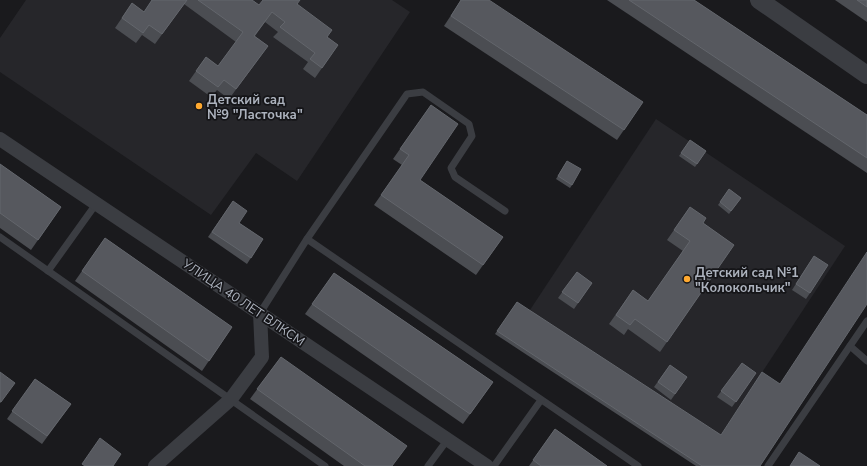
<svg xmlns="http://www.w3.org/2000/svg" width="867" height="466" font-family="'Nunito Sans',sans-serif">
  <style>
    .built { fill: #26262a }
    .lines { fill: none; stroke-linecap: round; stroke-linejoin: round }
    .service { stroke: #3b3d42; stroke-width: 7 }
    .minor { stroke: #3b3d42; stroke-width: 14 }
    .tertiary { stroke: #3b3d42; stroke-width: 18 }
    .wall { fill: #4b4d52 }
    .building { fill: #56585e; stroke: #63666c }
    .poi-dot { fill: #ffa930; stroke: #151518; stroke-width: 1.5 }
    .labels { text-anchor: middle; stroke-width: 3.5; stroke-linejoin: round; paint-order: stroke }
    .poi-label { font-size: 13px; font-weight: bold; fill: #acb2bd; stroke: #151518; text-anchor: start }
    .street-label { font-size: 13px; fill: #acb2bd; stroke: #151518 }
  </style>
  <rect width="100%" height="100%" fill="#1a1a1d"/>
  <!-- built -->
  <g class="built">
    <path d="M26,0H392L410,12L297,181L256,153L211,215L0,72V38Z"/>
    <path d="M656,119L845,246L719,438L528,313Z"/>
  </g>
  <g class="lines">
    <!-- service -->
    <g class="service">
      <path d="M0,237L325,466"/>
      <path d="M307,239L407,94L423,92L469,124L472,136L451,168L455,177L505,211"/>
      <path d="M48,271L96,204"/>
      <path d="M260,313L307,239L638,466"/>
      <path d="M850,346L867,361"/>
      <path d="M428,466L448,439"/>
      <path d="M494,466L541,400"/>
      <path d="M768,466L867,321"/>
    </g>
    <!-- minor -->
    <g class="minor">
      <path d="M0,139L487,466"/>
      <path d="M155,466L231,399L262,357L260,313"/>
    </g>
    <!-- tertiary -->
    <path class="tertiary" d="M759,0L867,75"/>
  </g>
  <!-- wall -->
  <g class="wall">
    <path d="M152,0H252L259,5L297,4L327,37L338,45L315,78L303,69L308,62L273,37L278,32L265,22L255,36L268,46L229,99L217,90L211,97L189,81L206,57L218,66L236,42L184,4L155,44L142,35L136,43L115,28L132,3L144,12Z"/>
    <path d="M461,0L643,102L617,140L444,26Z"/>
    <path d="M607,0H694L867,115V173Z"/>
    <path d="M835,0H867V22Z"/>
    <path d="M431,105L420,180L503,237L476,275L374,205L402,165L393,159Z"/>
    <path d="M690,140L706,151L695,167L679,156Z"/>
    <path d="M0,164L61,207L31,250L0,228Z"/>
    <path d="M565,164L572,185L570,188L556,179Z"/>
    <path d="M729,189L741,198L729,214L718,205Z"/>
    <path d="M233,201L239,223L263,239L247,264L208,237Z"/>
    <path d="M690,207L703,223L734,245L660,352L628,329L624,335L609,324L633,290L648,301L683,251L667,240Z"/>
    <path d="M105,238L232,327L202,371L75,281Z"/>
    <path d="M810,262V293L806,299L792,290Z"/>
    <path d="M577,272L592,283L574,309L558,298Z"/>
    <path d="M334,273L493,382L463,424L305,314Z"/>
    <path d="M517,302L760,466H696L495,334Z"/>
    <path d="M281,357L393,466H344L250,399Z"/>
    <path d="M742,363L756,373L732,407L717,397Z"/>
    <path d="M670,365L687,377L671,400L654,387Z"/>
    <path d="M35,379L71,404L42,444L7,419Z"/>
    <path d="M555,429L607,466H529Z"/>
  </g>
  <!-- building -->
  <g class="building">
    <path d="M152,0H187L162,34L149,25L143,33L122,18L132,3L144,12Z"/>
    <path d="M198,0H252L259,5L263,0H300L297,4L332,30L327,37L338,45L322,68L310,59L315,53L280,27L285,22L272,12L254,36L268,46L236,89L224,80L218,87L196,71L206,57L218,66L243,32Z"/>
    <path d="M461,0H489L643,102L624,130L451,16Z"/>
    <path d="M629,0H694L867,115V158Z"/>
    <path d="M857,0H867V7Z"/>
    <path d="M431,105L458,124L420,180L503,237L483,265L381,195L409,155L400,149Z"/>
    <path d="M690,140L706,151L697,164L681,153Z"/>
    <path d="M567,161L581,169L572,185L558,176Z"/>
    <path d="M0,164L61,207L38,240L0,213Z"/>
    <path d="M729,189L741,198L731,211L720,202Z"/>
    <path d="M233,201L247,211L239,223L263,239L251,258L212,232Z"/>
    <path d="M690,207L706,218L703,223L734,245L667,342L635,319L630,325L616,315L633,290L648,301L690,241L674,230Z"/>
    <path d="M105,238L232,327L209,361L82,271Z"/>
    <path d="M867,252V304L760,466H702L497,331L517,302L721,435L762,372L780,384Z"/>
    <path d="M814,256L828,265L810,293L796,284Z"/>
    <path d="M577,272L592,283L578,303L562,292Z"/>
    <path d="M334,273L493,382L470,414L312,304Z"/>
    <path d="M281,357L407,446L392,466H365L257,389Z"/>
    <path d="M742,363L756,373L736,402L721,391Z"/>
    <path d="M670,365L687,377L675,394L658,382Z"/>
    <path d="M0,372L15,383L1,402H0Z"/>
    <path d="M35,379L71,404L47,436L12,411Z"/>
    <path d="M555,429L607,466H541L533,460Z"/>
    <path d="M100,438L121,454L113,466H85L82,464Z"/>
    <path d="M799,452L820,466H790Z"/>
  </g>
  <!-- markers -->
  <g class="poi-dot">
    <circle cx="199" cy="106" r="4"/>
    <circle cx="687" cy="279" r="4"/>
  </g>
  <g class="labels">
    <!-- poi labels -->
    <g class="poi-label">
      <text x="207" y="104">Детский сад<tspan x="207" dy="15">№9 "Ласточка"</tspan></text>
      <text x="695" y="277">Детский сад №1<tspan x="695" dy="15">"Колокольчик"</tspan></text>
    </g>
    <!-- street labels -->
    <g class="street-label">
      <text transform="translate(244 302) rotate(34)" y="5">УЛИЦА 40 ЛЕТ ВЛКСМ</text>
    </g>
  </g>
</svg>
